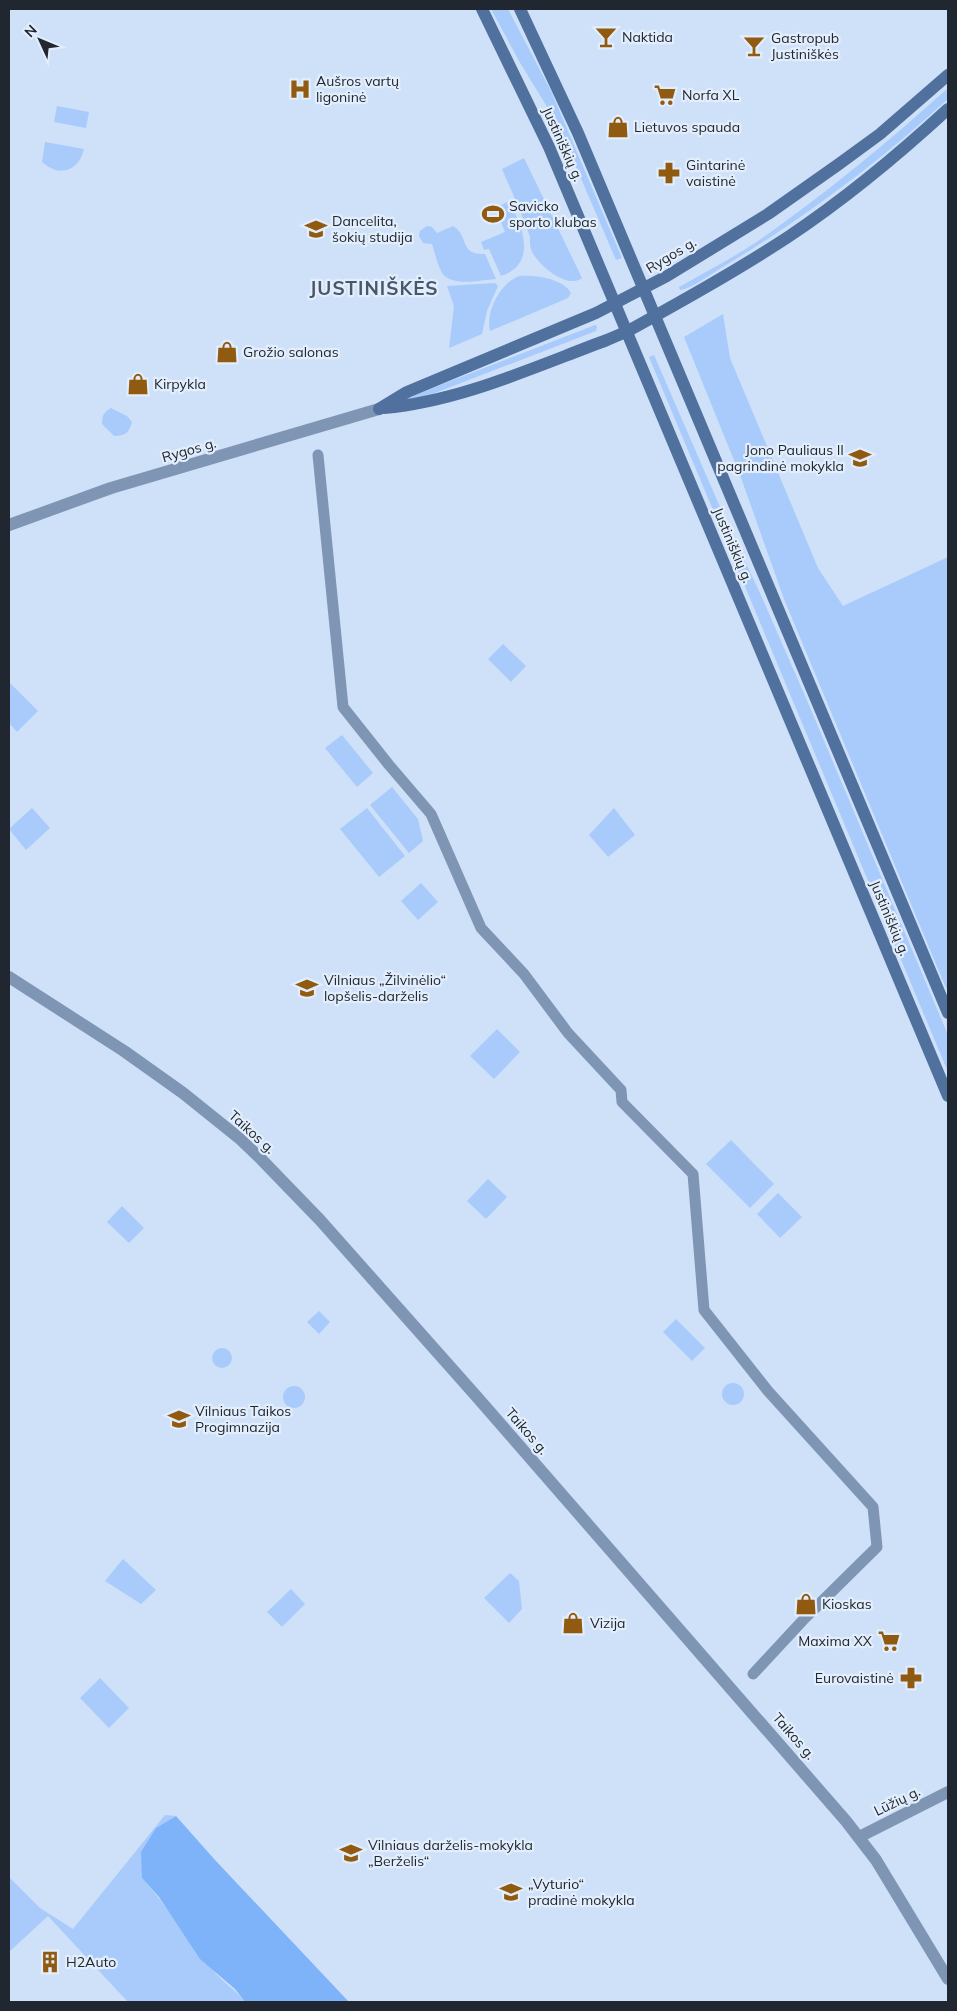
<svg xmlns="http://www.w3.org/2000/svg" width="957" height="2011" font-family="Mulish,sans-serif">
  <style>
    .green { fill: #a8cbfb }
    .forest { fill: #7eb3fa }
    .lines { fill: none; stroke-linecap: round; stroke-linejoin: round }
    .pedestrian { stroke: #7f95b4; stroke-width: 11 }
    .minor { stroke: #7f95b4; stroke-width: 12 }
    .tertiary { stroke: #7f95b4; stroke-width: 12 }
    .secondary { stroke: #50719e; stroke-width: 12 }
    .labels { text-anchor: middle; stroke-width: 4.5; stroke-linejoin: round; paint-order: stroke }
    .poi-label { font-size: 14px; fill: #202730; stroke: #e3eefc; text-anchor: start }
    .street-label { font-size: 14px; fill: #202730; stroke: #e3eefc }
    .district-label { font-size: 19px; font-weight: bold; letter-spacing: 1px; fill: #48576b; stroke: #e3eefc }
  </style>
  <rect width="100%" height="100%" fill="#cfe1f9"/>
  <!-- green -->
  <g class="green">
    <path d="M491,9H508L551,91L622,258L616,260L567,146L549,110L519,61Z"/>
    <path d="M948,88V99C879,162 806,217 726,265C714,272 691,289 680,290L679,287C704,273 731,259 755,243C823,196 887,143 948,88Z"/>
    <path d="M57,106L89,112L86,128L54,122Z"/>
    <path d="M45,142L84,149C79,171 59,178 42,162Z"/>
    <path d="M524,158L582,278C567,290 536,264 531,249C529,244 531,239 529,234C521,212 511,190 502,169Z"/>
    <path d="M507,202L509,207L511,205C524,229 536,265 501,276L489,249L484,250L481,242L505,232L501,222L505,220L499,206Z"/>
    <path d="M427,226L432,227L437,233L453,226C470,236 458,255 485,254L496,279C481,280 449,288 441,271C437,263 435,253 432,244L423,243L419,236L420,231Z"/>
    <path d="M519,276C535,275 562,278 571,293L568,298L490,331C485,311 501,283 519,276Z"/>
    <path d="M495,283L498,286L487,311L482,334L449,348L454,306L447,286Z"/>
    <path d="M723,314L730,358L818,568L843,606L948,557V993L784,599L740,475L684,337Z"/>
    <path d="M595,325L597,326L596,331L409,403L399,401Z"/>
    <path d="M654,355L727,523L760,593L809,705L948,1035V1072L649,357Z"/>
    <path d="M111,408L127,416L132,422C129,433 125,436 114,436L102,424C102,415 104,412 111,408Z"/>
    <path d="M503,644L526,666L511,682L488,659Z"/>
    <path d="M10,683L38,711L17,732L9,723Z"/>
    <path d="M342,735L373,773L357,787L325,748Z"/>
    <path d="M392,787L418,819L423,841L409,853L370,805Z"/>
    <path d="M32,808L50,828L26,850L9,829Z"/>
    <path d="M367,808L405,856L379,877L340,829Z"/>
    <path d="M614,808L635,835L608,857L589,835Z"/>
    <path d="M421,883L438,902L418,920L401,901Z"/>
    <path d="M497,1029L520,1052L494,1079L470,1056Z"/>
    <path d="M731,1140L774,1184L750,1208L706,1164Z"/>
    <path d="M488,1179L507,1197L486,1219L467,1201Z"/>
    <path d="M778,1193L802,1217L780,1238L757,1214Z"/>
    <path d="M122,1206L144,1228L129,1243L107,1222Z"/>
    <path d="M319,1311L330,1322L319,1334L307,1322Z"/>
    <path d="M676,1319L705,1348L692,1361L663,1332Z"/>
    <circle cx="222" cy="1358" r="10"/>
    <circle cx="733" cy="1394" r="11"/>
    <circle cx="294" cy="1397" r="11"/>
    <path d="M123,1559L156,1590L141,1604L105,1581Z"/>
    <path d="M510,1573L519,1581L522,1609L509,1623L484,1598Z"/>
    <path d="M291,1589L305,1604L282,1627L267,1612Z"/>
    <path d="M100,1678L129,1708L109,1728L80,1698Z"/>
    <path d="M165,1815L176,1816L156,1828L142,1878C168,1907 188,1940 213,1970C222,1982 235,1989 245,2002H128L48,1916L9,1952V1877L40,1908L73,1929Z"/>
  </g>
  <!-- forest -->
  <path class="forest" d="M176,1816L215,1860L349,2002H245L235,1989L200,1959L159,1897L142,1878L141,1852L156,1828Z"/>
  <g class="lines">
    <!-- pedestrian -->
    <path class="pedestrian" d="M318,455L343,707L389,765L431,814L481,928L524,974L568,1033L621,1090L622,1102L693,1174L704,1310L768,1391L873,1507L877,1547L805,1618L753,1674"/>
    <!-- minor -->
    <g class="minor">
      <path d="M9,977L124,1051L183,1093L239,1138L261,1159L320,1220L477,1397L846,1821L876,1860L948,1979"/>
      <path d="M859,1837L948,1792"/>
    </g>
    <!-- tertiary -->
    <path class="tertiary" d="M9,525L111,488L379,409"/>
    <!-- secondary -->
    <g class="secondary">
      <path d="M482,9L549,147L948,1096"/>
      <path d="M520,9L578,133L948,1013"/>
      <path d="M384,408C461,401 534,367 607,340L628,331C682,301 736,271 788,237C845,199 898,155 948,109"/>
      <path d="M379,409L407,392L596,313L667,276L768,214L839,164L880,134L948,75"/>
    </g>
  </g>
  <!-- icons -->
  <defs>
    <g id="bar-bare" transform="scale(1.725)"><path d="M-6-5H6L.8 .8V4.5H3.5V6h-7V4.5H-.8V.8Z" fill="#915a11" stroke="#e3eefc" stroke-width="2.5" paint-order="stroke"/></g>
    <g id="hospital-bare" transform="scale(1.725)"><path d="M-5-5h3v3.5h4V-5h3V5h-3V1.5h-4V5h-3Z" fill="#915a11" stroke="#e3eefc" stroke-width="2.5" paint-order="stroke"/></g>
    <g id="supermarket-bare" transform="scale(1.725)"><path d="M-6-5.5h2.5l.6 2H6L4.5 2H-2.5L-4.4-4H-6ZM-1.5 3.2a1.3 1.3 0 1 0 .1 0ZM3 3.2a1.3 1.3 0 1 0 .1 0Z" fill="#915a11" stroke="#e3eefc" stroke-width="2.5" paint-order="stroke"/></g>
    <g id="shop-bare" transform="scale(1.725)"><path d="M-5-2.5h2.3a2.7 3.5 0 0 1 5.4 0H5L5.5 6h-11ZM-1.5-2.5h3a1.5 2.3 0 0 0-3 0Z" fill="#915a11" stroke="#e3eefc" stroke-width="2.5" paint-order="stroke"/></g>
    <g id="pharmacy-bare" transform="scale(1.725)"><path d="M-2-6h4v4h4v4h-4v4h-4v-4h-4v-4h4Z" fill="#915a11" stroke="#e3eefc" stroke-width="2.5" paint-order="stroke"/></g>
    <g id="stadium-bare" transform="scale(1.725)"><path d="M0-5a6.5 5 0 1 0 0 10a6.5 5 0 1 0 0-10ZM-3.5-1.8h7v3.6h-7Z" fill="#915a11" stroke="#e3eefc" stroke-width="2.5" paint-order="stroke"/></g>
    <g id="school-bare" transform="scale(1.725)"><path d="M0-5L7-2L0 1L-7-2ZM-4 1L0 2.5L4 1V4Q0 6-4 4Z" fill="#915a11" stroke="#e3eefc" stroke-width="2.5" paint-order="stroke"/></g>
    <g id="building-bare" transform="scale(1.725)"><path d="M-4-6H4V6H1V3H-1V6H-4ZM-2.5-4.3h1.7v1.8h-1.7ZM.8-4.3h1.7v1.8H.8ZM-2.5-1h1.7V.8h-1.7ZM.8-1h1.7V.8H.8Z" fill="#915a11" stroke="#e3eefc" stroke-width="2.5" paint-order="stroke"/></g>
  </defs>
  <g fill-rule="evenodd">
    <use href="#bar-bare" x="606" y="37"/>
    <use href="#bar-bare" x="754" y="46"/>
    <use href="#hospital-bare" x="300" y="89"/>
    <use href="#supermarket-bare" x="665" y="95"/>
    <use href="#shop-bare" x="618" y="127"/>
    <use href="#pharmacy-bare" x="669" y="173"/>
    <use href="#stadium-bare" x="493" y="214"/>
    <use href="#school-bare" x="316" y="229"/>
    <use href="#shop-bare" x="227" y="352"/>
    <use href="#shop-bare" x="138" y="384"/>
    <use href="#school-bare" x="860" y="458"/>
    <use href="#school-bare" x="307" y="988"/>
    <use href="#school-bare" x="179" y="1419"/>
    <use href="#shop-bare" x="806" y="1604"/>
    <use href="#shop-bare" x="573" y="1623"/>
    <use href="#supermarket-bare" x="889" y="1641"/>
    <use href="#pharmacy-bare" x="911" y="1678"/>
    <use href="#school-bare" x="351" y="1853"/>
    <use href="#school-bare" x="511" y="1892"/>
    <use href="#building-bare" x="50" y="1962"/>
  </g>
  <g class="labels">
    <!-- poi labels -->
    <g class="poi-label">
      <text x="622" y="42">Naktida</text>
      <text x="771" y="43">Gastropub<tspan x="771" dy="16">Justiniškės</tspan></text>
      <text x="316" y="86">Aušros vartų<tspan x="316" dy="16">ligoninė</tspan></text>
      <text x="682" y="100">Norfa XL</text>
      <text x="634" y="132">Lietuvos spauda</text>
      <text x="686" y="170">Gintarinė<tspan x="686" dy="16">vaistinė</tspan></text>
      <text x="509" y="211">Savicko<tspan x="509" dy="16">sporto klubas</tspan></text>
      <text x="332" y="226">Dancelita,<tspan x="332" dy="16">šokių studija</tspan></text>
      <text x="243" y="357">Grožio salonas</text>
      <text x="154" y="389">Kirpykla</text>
      <text x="844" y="455" text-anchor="end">Jono Pauliaus II<tspan x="844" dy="16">pagrindinė mokykla</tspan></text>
      <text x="324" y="985">Vilniaus „Žilvinėlio“<tspan x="324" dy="16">lopšelis-darželis</tspan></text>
      <text x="195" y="1416">Vilniaus Taikos<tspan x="195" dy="16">Progimnazija</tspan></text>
      <text x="822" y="1609">Kioskas</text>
      <text x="590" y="1628">Vizija</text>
      <text x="872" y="1646" text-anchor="end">Maxima XX</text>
      <text x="894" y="1683" text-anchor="end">Eurovaistinė</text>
      <text x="368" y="1850">Vilniaus darželis-mokykla<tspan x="368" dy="16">„Berželis“</tspan></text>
      <text x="528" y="1889">„Vyturio“<tspan x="528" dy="16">pradinė mokykla</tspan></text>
      <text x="66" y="1967">H2Auto</text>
    </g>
    <!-- street labels -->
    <g class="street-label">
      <text transform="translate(563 144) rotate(66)" y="5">Justiniškių g.</text>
      <text transform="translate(671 255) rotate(-31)" y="5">Rygos g.</text>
      <text transform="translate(189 450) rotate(-16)" y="5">Rygos g.</text>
      <text transform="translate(733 545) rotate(67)" y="5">Justiniškių g.</text>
      <text transform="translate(890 918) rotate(67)" y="5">Justiniškių g.</text>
      <text transform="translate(252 1132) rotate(42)" y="5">Taikos g.</text>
      <text transform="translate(527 1431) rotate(49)" y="5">Taikos g.</text>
      <text transform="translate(794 1736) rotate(49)" y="5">Taikos g.</text>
      <text transform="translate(897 1801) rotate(-26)" y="5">Lūžių g.</text>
    </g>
    <!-- district labels -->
    <g class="district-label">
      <text x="374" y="295">JUSTINIŠKĖS</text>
    </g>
  </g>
  <!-- border -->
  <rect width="957" height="2011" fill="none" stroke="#202730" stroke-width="20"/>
  <!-- north arrow -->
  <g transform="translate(40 40) rotate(314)" stroke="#e3eefc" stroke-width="4" paint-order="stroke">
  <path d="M0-4L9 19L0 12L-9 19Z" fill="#202730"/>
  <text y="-8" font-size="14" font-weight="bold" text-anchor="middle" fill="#202730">N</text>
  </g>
</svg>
